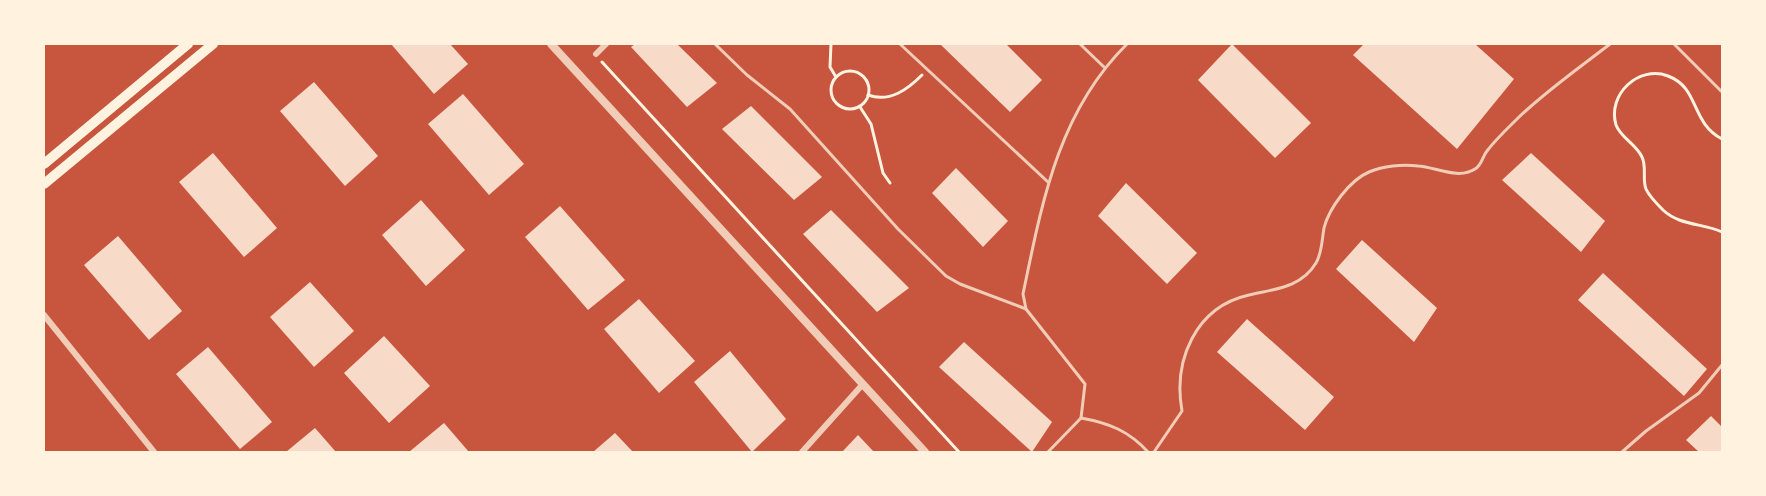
<svg xmlns="http://www.w3.org/2000/svg" width="1766" height="496" font-family="'Roboto Serif',serif">
  <style>
    .building { fill: #f7dbc8 }
    .lines { fill: none; stroke-linecap: round; stroke-linejoin: round }
    .path { stroke: #fff3e0; stroke-width: 3 }
    .service { stroke: #f1ccb7; stroke-width: 3 }
    .minor { stroke: #f1ccb7; stroke-width: 6 }
    .tertiary { stroke: #f1ccb7; stroke-width: 8 }
    .primary { stroke: #fff3e0; stroke-width: 10 }
  </style>
  <rect width="100%" height="100%" fill="#c8553d"/>
  <!-- building -->
  <g class="building">
    <path d="M391,44H450L468,64L434,94Z"/>
    <path d="M635,44H677L717,83L687,107L631,47Z"/>
    <path d="M940,44H1006L1042,80L1010,112Z"/>
    <path d="M1232,44L1311,123L1275,158L1198,80Z"/>
    <path d="M1364,44H1475L1514,79L1457,149L1353,55Z"/>
    <path d="M314,82L378,156L345,186L280,111Z"/>
    <path d="M463,94L524,164L489,195L428,124Z"/>
    <path d="M751,106L822,177L794,200L722,129Z"/>
    <path d="M213,153L277,228L244,257L179,182Z"/>
    <path d="M1531,153L1605,221L1581,252L1502,180Z"/>
    <path d="M956,168L1008,221L983,247L932,193Z"/>
    <path d="M1126,183L1197,253L1167,284L1098,216Z"/>
    <path d="M421,200L465,250L426,286L382,235Z"/>
    <path d="M560,206L625,280L588,310L525,237Z"/>
    <path d="M831,210L909,288L877,312L803,234Z"/>
    <path d="M118,236L182,311L149,340L84,265Z"/>
    <path d="M1362,240L1437,308L1414,342L1336,269Z"/>
    <path d="M1603,273L1707,369L1684,396L1578,300Z"/>
    <path d="M310,282L354,331L314,367L270,317Z"/>
    <path d="M639,299L695,361L659,393L604,329Z"/>
    <path d="M1247,319L1334,397L1305,430L1217,352Z"/>
    <path d="M384,336L430,386L389,423L344,373Z"/>
    <path d="M964,342L1052,422L1032,452L939,367Z"/>
    <path d="M208,347L272,422L240,449L176,374Z"/>
    <path d="M730,351L786,419L752,452L694,382Z"/>
    <path d="M1711,416L1722,427V452H1699L1686,440Z"/>
    <path d="M444,423L469,452H409Z"/>
    <path d="M315,428L336,452H286Z"/>
    <path d="M615,433L633,452H593Z"/>
    <path d="M858,435L874,452H842Z"/>
  </g>
  <g class="lines">
    <!-- path -->
    <g class="path">
      <path d="M831,44L830,67L836,77"/>
      <path d="M602,62L959,452"/>
      <circle cx="850" cy="90" r="19"/>
      <path d="M868,95C890,103 908,89 922,75"/>
      <path d="M860,107L871,124L883,173L890,183"/>
      <path d="M1722,139C1690,122 1700,88 1668,76C1639,65 1607,94 1616,125C1621,138 1636,144 1642,157C1647,167 1642,179 1646,189C1649,196 1657,204 1663,210C1680,226 1703,223 1722,232"/>
    </g>
    <!-- service -->
    <g class="service">
      <path d="M715,44L747,75L790,109L898,229L946,276L960,284L1026,309"/>
      <path d="M900,44L1048,182"/>
      <path d="M1080,44L1104,67"/>
      <path d="M1674,44L1722,92"/>
      <path d="M1081,418C1109,423 1129,431 1148,452"/>
      <path d="M1048,452L1081,418L1085,384L1026,309L1023,294C1042,203 1058,112 1127,44"/>
      <path d="M1154,452L1182,411C1173,361 1195,307 1249,295C1274,289 1301,288 1316,263C1322,253 1322,239 1324,228C1329,208 1350,180 1369,172C1383,166 1402,164 1418,166C1436,167 1458,180 1475,169C1482,165 1482,157 1487,151C1496,139 1508,128 1518,118C1546,91 1579,68 1610,44"/>
      <path d="M1622,452L1646,431L1699,393L1722,365"/>
    </g>
    <!-- minor -->
    <g class="minor">
      <path d="M596,54L606,44"/>
      <path d="M44,315L154,452"/>
      <path d="M802,452L863,384"/>
    </g>
    <!-- tertiary -->
    <path class="tertiary" d="M551,44L925,452"/>
    <!-- primary -->
    <g class="primary">
      <path d="M44,164L188,44"/>
      <path d="M44,184L213,44"/>
    </g>
  </g>
  <!-- border -->
  <rect width="1766" height="496" fill="none" stroke="#fff3e0" stroke-width="90"/>
</svg>
